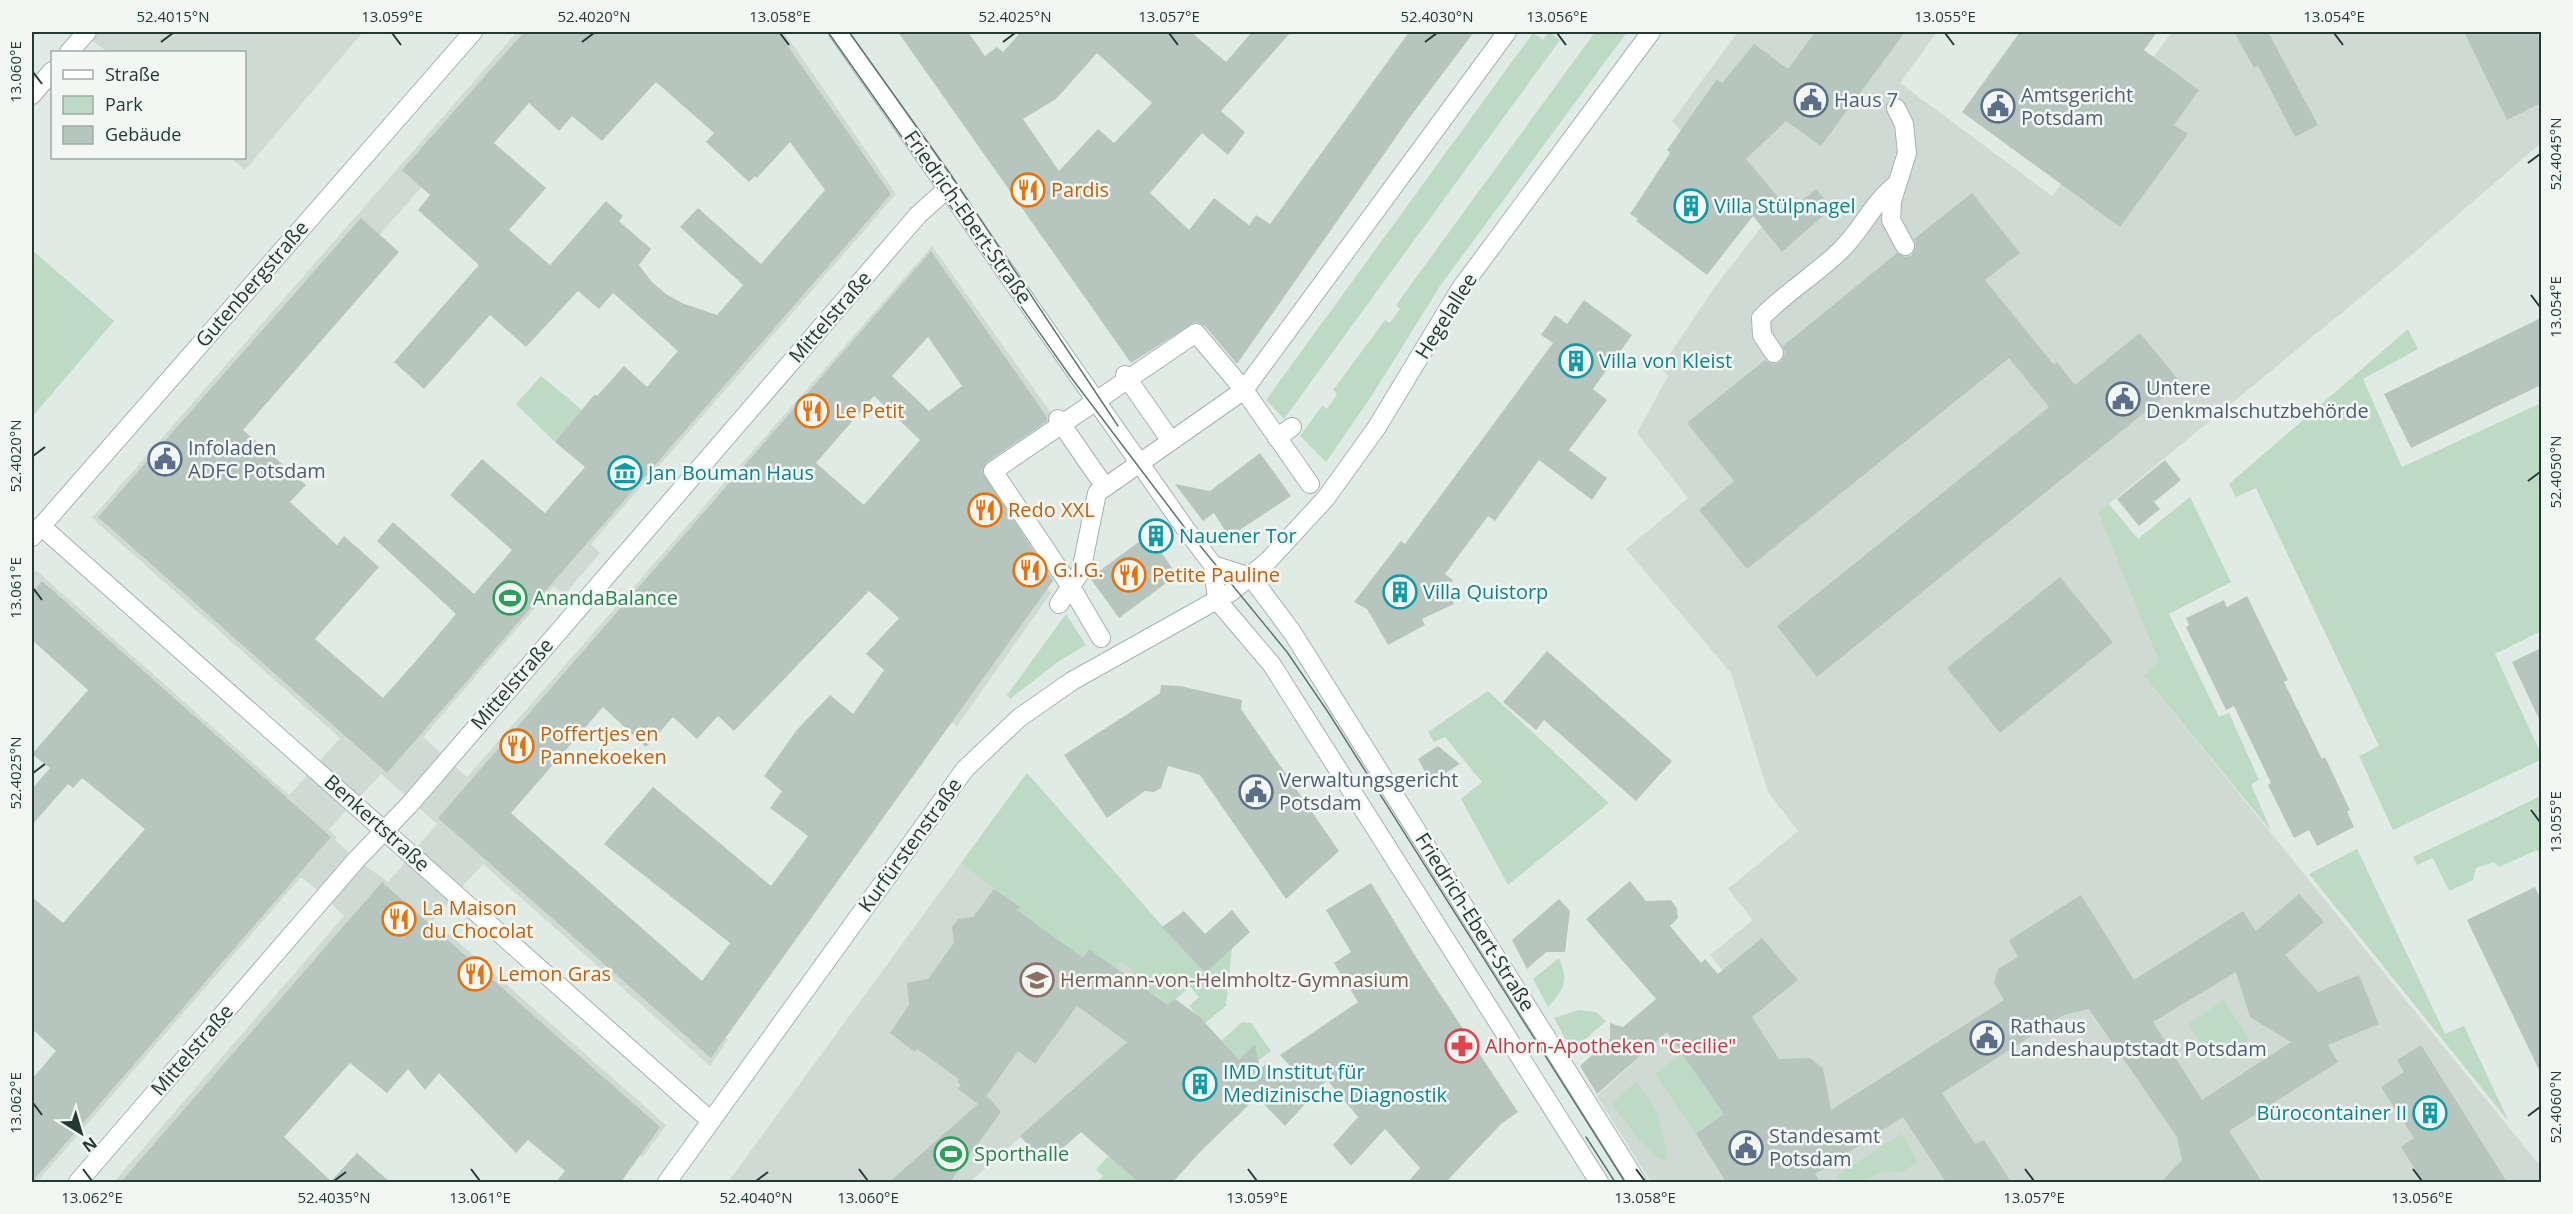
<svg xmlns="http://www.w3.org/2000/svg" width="2573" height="1214" font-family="'Open Sans',sans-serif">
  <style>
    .built { fill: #d0dad5 }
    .green { fill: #bcdac4 }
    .building { fill: #b7c5bf; fill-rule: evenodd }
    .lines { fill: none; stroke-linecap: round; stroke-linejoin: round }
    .street-casing { stroke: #a4b2ad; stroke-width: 20 }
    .secondary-casing { stroke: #a1b6ae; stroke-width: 20 }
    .street { stroke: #fff; stroke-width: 18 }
    .secondary { stroke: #fff; stroke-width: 18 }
    .tram { stroke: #5d766f; stroke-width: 1.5 }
    .ticks { fill: none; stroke: #233a34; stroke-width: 2 }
    .labels { text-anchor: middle; stroke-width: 5; stroke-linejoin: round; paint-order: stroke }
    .service-label { font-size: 20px; fill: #4e5e75; stroke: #f2f7f4; text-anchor: start }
    .food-label { font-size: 20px; fill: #c56008; stroke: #f2f7f4; text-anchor: start }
    .culture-label { font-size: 20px; fill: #0d838f; stroke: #f2f7f4; text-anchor: start }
    .street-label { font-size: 20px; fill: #233a34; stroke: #f2f7f4 }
    .leisure-label { font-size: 20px; fill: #27864d; stroke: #f2f7f4; text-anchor: start }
    .education-label { font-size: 20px; fill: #785e54; stroke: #f2f7f4; text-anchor: start }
    .health-label { font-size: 20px; fill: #be3a42; stroke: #f2f7f4; text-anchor: start }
    .neatline { fill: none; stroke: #233a34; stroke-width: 2 }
    .ticks-label { font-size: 15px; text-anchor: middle; fill: #233a34 }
  </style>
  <rect width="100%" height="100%" fill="#e1ebe6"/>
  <!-- built -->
  <g class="built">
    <path d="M82,32H363L245,170L230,158H244V52H107Z"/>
    <path d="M517,32H558L133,515L382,737L849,195L736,32H784L896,194L591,544L600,553L564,595L554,586L423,737L443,755L407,797L381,774L359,798L318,763L340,738L92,518Z"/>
    <path d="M1738,32H1937L1900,83L2052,196L2172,32H2541V143L2395,269L2098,513L2160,662L2144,676L2541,1167V1182H1651L1597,1096L1727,976L1710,955L1753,920L1728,889L1798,831L1768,792L1731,673L1626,549L1688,498L1637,433L1668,376L1661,367L1714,288L1762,226L1672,121Z"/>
    <path d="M932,246L1056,420L985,469L1056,576L1048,588L1051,593L957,726L928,706L949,473L1013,428L925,304L480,821L728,1040L710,1066L483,864L461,888L416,848L437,824L416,805L452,764L467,777Z"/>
    <path d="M36,570L289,795L310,772L349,807L329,830L337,837L335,840L351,854L318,891L301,877L37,1182H32V1146L296,839L32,607V575Z"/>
    <path d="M1027,773L1159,925L1205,973L970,1182H728Z"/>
    <path d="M408,859L453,898L433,920L666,1125L642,1158L377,926L154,1182H114L344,916L330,902L363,864L388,882Z"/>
  </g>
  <!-- green -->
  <g class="green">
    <path d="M1549,32L1560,40L1284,419L1266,400L1533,33L1543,40Z"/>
    <path d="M1595,32H1627L1440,286L1371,397L1326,462L1300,436L1322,406L1327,409L1337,394L1333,390L1385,320L1390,323L1400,309L1396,305Z"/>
    <path d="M32,250L114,321L32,417Z"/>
    <path d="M2408,329L2418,349L2363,379L2402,467L2541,403V631L2495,654L2541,754L2542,759L2393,830L2359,756L2379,746L2256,488L2236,497L2229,484Z"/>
    <path d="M541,376L582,410L555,442L516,404Z"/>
    <path d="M2190,497L2231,582L2169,614L2219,717L2229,713L2259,780L2251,784L2271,831L2144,676L2159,661L2098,513L2109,504L2138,539Z"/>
    <path d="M1066,614L1086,645L1059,661L1010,699L1007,695Z"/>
    <path d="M1488,691L1609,803L1508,885L1461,799L1482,782L1445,737L1434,742L1428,732Z"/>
    <path d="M1027,773L1204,973L1232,948L1226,1006L1205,1023L1189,1006L1199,997L1190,986L1169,1005L1129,977L1134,970L1121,961L1116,968L1089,949L1083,958L1017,910L1019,907L961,863Z"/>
    <path d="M2541,796V857L2537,850L2499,867L2494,862L2476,868L2473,880L2449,891L2433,858L2417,865L2413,857Z"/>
    <path d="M2357,849L2445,1034L2464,1026L2509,1122L2309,874Z"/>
    <path d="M1559,958C1569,981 1564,989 1548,1007L1533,979Z"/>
    <path d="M2224,1000L2249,1039L2213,1062L2188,1024Z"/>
    <path d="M1579,1010L1596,1012L1606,1021L1572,1051L1554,1018Z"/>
    <path d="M1242,1022L1251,1023L1271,1051L1258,1061L1239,1060L1221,1041Z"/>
    <path d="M1682,1054L1712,1097L1733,1108L1696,1134L1655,1074Z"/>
    <path d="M1637,1081L1657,1113L1668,1156L1664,1161C1642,1148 1627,1124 1612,1103Z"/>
    <path d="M1901,1134L1918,1162L1902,1172L1884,1171L1863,1182H1842L1837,1175Z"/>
    <path d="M1108,1156L1138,1182H1097L1103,1176L1096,1170Z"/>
  </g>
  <!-- building -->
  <g class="building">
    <path d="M524,32H778L891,194L387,773L98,517L361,218L399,252L243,430L306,485L290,502L337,545L344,536L379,567L315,639L383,698L422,654L456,614L377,541L393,522L474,594L512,550L450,495L482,459L545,513L585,467L555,442L595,394L597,396L624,366L647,387L678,351L613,293L599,309L578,291L526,347L490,315L424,389L394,362L479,265L418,210L430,195L402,170ZM656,82L714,133L706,142L749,182L755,176L757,178L790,142L825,190L761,264L698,208L680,227L743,285L717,315L682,303L666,294L652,282L639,265L651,249L619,221L623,216L606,201L550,265L509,230L546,188L494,143L529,103L559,131L572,116L602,141Z"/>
    <path d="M898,32H968L985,56L997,47L1003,52L1021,32H1191L1226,62L1252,32H1291L1221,111L1245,132L1228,155L1202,133L1150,193L1189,230L1214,198L1249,225L1256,215L1270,224L1409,32H1474L1410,117L1237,364L1205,326L1195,322L1131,363ZM1097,53L1152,103L1114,143L1098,129L1059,171L1023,119L1056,99Z"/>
    <path d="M1815,32H1905L1821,146L1786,121L1746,159L1790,211L1816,189L1832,208L1782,252L1753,216L1707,275L1636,221L1638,219L1630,214L1670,153L1667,150L1717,79L1722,83L1754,44L1788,69Z"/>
    <path d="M2020,32H2157L2144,50L2199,90L2174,125L2188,134L2120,227L1962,112Z"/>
    <path d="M2234,32H2268L2318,125L2295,137L2258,66L2254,68Z"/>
    <path d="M2464,32H2536L2541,42V103L2507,120Z"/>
    <path d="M1972,193L2020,253L1985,280L2054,365L2057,362L2075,385L2140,333L2181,383L1817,677L1777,626L2049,407L2009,358L1747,569L1699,510L1734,481L1687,423L1765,360L1774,364L1781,362L1785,353L1783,346L1897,253L1904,257L1911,256L1916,247L1914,239Z"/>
    <path d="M931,251L1047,417V421L987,462L982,471L1053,581L711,1058L438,818ZM928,337L962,386L929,411L892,376ZM874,396L920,440L864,505L816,463ZM869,591L899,618L866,654L884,670L853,714L830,695L796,731L764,776L782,791L770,808L808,836L771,886L653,787L604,844L730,943L702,981L511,813L603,707L646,747L673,717L697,739L718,716L734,731Z"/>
    <path d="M1584,300L1632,335L1593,389L1607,400L1569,450L1607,478L1592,500L1539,460L1495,521L1488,516L1445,574L1453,580L1447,588L1454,604L1422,619L1425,625L1388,645L1367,609L1354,602L1401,541L1405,544L1553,343L1541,335L1555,315L1567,324Z"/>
    <path d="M2541,318V385L2411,448L2384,394Z"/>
    <path d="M1260,453L1291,496L1229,537L1214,513L1203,521L1175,484L1210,491Z"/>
    <path d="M2165,460L2181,480L2154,502L2160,509L2139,526L2117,499Z"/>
    <path d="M1162,519L1171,545L1161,552L1177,575L1119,618L1090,578L1140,541L1145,527Z"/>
    <path d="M2060,577L2113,642L2000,733L1947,668Z"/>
    <path d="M42,581L331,837L32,1182V1079L56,1051L32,1029V897L63,923L145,829L82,778L73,788L68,784L32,825V789L50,768L32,754L88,690L32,640V594Z"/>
    <path d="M2247,596L2288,680L2284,682L2322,759L2325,757L2350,810L2347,811L2354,827L2317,846L2309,830L2294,838L2268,785L2271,783L2234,706L2226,710L2186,627L2189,625L2186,618L2224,600L2227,607Z"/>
    <path d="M2541,648V723L2512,662Z"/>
    <path d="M1547,651L1672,761L1636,801L1544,720L1536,730L1503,702Z"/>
    <path d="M1161,685L1180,686L1242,700L1241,709L1339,851L1286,899L1200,775L1168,766L1161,788L1154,792L1145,791L1107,818L1064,755L1160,693Z"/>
    <path d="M1438,746L1460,764L1431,782L1418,759Z"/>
    <path d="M1630,881L1646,901L1671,900L1677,909L1678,918L1670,926L1701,963L1705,959L1718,974L1762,938L1798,980L1752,1017L1779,1059L1810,1058L1823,1068L1831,1110L2004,1000L1994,983L1998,969L2018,957L2009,940L2081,895L2134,980L2243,911L2256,931L2299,894L2324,922L2285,955L2318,992L2359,975L2379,1024L2328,1045L2338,1062L2229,1131L2262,1182H2161L2182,1160L2177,1137L2089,1009L2064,1015L1942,1093L1975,1144L1984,1140L2011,1182H1946L1903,1117L1815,1174L1820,1182H1726L1696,1134L1724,1114L1667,1032L1597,1094L1580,1066L1610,1039V1023L1623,1027L1656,999L1586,919ZM2236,972L2250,1017L2291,1042L2202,1100L2153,1022Z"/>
    <path d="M382,882L660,1127L621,1182H556L565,1171L528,1140L516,1153L439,1073L425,1090L408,1069L387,1093L350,1063L284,1137L331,1181L357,1153L390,1182H121Z"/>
    <path d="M1371,883L1419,962L1518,1112L1501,1124L1446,1182H1408L1420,1168L1385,1129L1351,1166L1333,1145L1358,1117L1327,1080L1285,1126L1257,1097L1200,1152L1173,1182H1138L1081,1132L1045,1164L1020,1136L1127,1042L1077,1006L1035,1064L1018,1051L985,1098L987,1096L1001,1112L950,1182H889L978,1104L958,1089L961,1085L957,1082L959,1079L917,1049L915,1052L890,1033L909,1005L907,983L928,979L954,943L952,927L958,919L973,917L994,889L1020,907L1017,910L1083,958L1089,949L1168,1005L1175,999L1199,1016L1239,1060L1255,1044L1260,1069L1266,1064L1281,1074L1289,1065L1280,1055L1358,1002L1334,963L1351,952L1326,910Z"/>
    <path d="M2535,887L2541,900V1074L2467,920Z"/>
    <path d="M1559,899L1570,911L1565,952H1546L1527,969L1512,940Z"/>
    <path d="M1232,910L1250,932L1205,973L1162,927L1184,911L1205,934Z"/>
    <path d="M2421,1045L2507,1182H2423L2401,1147L2414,1138L2381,1087L2404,1072L2397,1060Z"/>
  </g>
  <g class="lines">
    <!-- street casing -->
    <g class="street-casing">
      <g id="street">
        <path d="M838,32L1185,528"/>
        <path d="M69,52L87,32"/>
        <path d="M32,95L52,71"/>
        <path d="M1896,108L1904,124L1907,153L1892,201L1891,220L1905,246"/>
        <path d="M1774,353L1762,335L1761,318C1785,293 1815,275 1840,251C1862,230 1872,203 1897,184"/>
        <path d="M1125,375L1171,441"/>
        <path d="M1058,419L1105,487"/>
        <path d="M1277,438L1292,427"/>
        <path d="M41,526L711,1121"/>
        <path d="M1188,532L1213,565L1251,577L1292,632L1637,1182"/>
        <path d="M32,537L473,32"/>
        <path d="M1213,565L1217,600L1272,665L1599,1182"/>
        <path d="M1059,604L1081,571L1097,493L1244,390L1507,32"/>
        <path d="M1101,638L1071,587L993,471L1196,333L1244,390L1310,484"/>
        <path d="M78,1182L357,859L409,805L918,215L948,188"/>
      </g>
    </g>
    <!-- secondary casing -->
    <g class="secondary-casing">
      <path id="secondary" d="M667,1182L965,769L1019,718L1072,681L1231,592L1268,561L1326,498L1377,427L1461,288L1651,32"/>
    </g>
    <!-- street -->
    <use href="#street" class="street"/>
    <!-- secondary -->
    <use href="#secondary" class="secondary"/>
    <!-- tram -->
    <g class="tram">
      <path d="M828,32L1070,376L1185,528"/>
      <path d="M849,32L949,172L1118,426"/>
      <path d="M1188,531L1287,652L1328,712L1625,1182"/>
      <path d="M1586,1137L1615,1182"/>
    </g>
  </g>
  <!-- ticks -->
  <path class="ticks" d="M392,33L401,45M780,33L789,45M1169,33L1178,45M1557,33L1566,45M1945,33L1954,45M2334,33L2343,45M161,42L173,33M582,42L594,33M1003,42L1015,33M1425,42L1437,33M33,72L42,84M2528,163L2540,154M2531,295L2540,307M33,456L45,447M2528,481L2540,472M33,588L42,600M33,773L45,764M2531,810L2540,822M33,1103L42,1115M2528,1116L2540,1107M83,1169L92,1181M471,1169L480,1181M859,1169L868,1181M1248,1169L1257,1181M1636,1169L1645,1181M2025,1169L2034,1181M2413,1169L2422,1181M334,1181L346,1172M756,1181L768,1172"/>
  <!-- icons -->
  <defs>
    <g id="civic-ring" transform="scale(1.725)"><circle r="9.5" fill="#f2f7f4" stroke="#5c6f8a" stroke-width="1.5"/><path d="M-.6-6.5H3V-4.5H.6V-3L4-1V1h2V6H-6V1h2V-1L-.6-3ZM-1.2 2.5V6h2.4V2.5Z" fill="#5c6f8a"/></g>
    <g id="restaurant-ring" transform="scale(1.725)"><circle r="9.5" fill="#f2f7f4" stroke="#e8710a" stroke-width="1.5"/><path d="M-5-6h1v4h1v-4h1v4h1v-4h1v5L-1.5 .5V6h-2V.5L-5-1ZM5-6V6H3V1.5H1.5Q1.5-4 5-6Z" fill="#e8710a"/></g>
    <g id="building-ring" transform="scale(1.725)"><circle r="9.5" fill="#f2f7f4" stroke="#0f9aa8" stroke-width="1.5"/><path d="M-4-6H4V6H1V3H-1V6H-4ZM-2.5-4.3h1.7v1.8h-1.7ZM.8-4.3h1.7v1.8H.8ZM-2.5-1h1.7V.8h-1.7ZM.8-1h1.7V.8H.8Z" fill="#0f9aa8"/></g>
    <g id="museum-ring" transform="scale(1.725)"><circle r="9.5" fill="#f2f7f4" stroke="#0f9aa8" stroke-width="1.5"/><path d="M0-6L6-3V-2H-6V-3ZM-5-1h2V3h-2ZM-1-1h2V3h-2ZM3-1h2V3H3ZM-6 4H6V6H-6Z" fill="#0f9aa8"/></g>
    <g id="stadium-ring" transform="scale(1.725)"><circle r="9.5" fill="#f2f7f4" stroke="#2e9e5b" stroke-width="1.5"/><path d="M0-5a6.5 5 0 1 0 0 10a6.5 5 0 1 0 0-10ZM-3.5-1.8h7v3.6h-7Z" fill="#2e9e5b"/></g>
    <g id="school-ring" transform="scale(1.725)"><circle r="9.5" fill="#f2f7f4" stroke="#8d6e63" stroke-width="1.5"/><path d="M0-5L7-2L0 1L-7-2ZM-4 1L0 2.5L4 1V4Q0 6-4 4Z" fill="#8d6e63"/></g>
    <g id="pharmacy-ring" transform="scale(1.725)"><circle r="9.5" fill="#f2f7f4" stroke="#e0444e" stroke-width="1.5"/><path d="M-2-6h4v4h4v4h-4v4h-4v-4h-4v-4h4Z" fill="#e0444e"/></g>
  </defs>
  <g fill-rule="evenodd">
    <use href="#civic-ring" x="1811" y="100"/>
    <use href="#civic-ring" x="1998" y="106"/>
    <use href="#restaurant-ring" x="1028" y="190"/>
    <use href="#building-ring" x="1691" y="206"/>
    <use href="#building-ring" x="1576" y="361"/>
    <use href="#civic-ring" x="2123" y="399"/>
    <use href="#restaurant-ring" x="812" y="411"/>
    <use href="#civic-ring" x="165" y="459"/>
    <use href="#museum-ring" x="625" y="473"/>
    <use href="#restaurant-ring" x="985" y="510"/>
    <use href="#building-ring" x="1156" y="536"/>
    <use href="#restaurant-ring" x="1030" y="570"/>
    <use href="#restaurant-ring" x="1129" y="575"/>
    <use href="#building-ring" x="1400" y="592"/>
    <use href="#stadium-ring" x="510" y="598"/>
    <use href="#restaurant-ring" x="517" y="746"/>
    <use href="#civic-ring" x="1256" y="792"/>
    <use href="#restaurant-ring" x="399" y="919"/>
    <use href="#restaurant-ring" x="475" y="974"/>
    <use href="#school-ring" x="1037" y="980"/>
    <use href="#civic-ring" x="1987" y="1038"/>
    <use href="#pharmacy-ring" x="1462" y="1046"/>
    <use href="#building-ring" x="1200" y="1084"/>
    <use href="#building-ring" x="2430" y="1113"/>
    <use href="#civic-ring" x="1746" y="1148"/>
    <use href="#stadium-ring" x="951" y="1154"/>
  </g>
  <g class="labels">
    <!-- service labels -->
    <g class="service-label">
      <text x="2021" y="102">Amtsgericht<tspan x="2021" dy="23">Potsdam</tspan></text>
      <text x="1834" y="107">Haus 7</text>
      <text x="2146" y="395">Untere<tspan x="2146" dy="23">Denkmalschutzbehörde</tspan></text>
      <text x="188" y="455">Infoladen<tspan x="188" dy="23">ADFC Potsdam</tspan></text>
      <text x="1279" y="787">Verwaltungsgericht<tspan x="1279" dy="23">Potsdam</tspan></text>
      <text x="2010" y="1033">Rathaus<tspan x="2010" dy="23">Landeshauptstadt Potsdam</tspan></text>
      <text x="1769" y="1143">Standesamt<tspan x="1769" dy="23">Potsdam</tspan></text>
    </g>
    <!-- food labels -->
    <g class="food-label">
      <text x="1051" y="197">Pardis</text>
      <text x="835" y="418">Le Petit</text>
      <text x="1008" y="517">Redo XXL</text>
      <text x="1053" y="577">G.I.G.</text>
      <text x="1152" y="582">Petite Pauline</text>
      <text x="540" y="741">Poffertjes en<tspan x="540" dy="23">Pannekoeken</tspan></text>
      <text x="422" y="915">La Maison<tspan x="422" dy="23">du Chocolat</tspan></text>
      <text x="498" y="981">Lemon Gras</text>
    </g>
    <!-- culture labels -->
    <g class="culture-label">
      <text x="1714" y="213">Villa Stülpnagel</text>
      <text x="1599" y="368">Villa von Kleist</text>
      <text x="648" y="480">Jan Bouman Haus</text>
      <text x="1179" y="543">Nauener Tor</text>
      <text x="1423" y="599">Villa Quistorp</text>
      <text x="1223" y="1079">IMD Institut für<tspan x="1223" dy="23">Medizinische Diagnostik</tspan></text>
      <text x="2407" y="1120" text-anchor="end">Bürocontainer II</text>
    </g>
    <!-- street labels -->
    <g class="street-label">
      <text transform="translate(968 217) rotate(55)" y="7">Friedrich-Ebert-Straße</text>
      <text transform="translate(252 284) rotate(-49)" y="7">Gutenbergstraße</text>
      <text transform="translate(1446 316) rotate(-58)" y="7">Hegelallee</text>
      <text transform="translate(830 317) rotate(-49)" y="7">Mittelstraße</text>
      <text transform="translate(512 684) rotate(-49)" y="7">Mittelstraße</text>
      <text transform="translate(377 823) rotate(42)" y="7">Benkertstraße</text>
      <text transform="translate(910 845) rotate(-54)" y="7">Kurfürstenstraße</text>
      <text transform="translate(1475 922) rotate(58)" y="7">Friedrich-Ebert-Straße</text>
      <text transform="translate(192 1050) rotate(-49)" y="7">Mittelstraße</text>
    </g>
    <!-- leisure labels -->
    <g class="leisure-label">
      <text x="533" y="605">AnandaBalance</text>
      <text x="974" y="1161">Sporthalle</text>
    </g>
    <!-- education labels -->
    <g class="education-label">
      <text x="1060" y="987">Hermann-von-Helmholtz-Gymnasium</text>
    </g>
    <!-- health labels -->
    <g class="health-label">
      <text x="1485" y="1053">Alhorn-Apotheken "Cecilie"</text>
    </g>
  </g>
  <!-- border -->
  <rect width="2573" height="1214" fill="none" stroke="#f2f7f4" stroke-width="66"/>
  <!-- legend -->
  <rect x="51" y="51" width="195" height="108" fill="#f2f7f4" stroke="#9faba7" stroke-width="1.5"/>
  <rect x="63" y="70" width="30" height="9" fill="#ffffff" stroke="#9faba7" stroke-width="1.5"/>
  <text x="105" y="81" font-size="18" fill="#233a34">Straße</text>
  <rect x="63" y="96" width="30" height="18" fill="#bcdac4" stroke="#9faba7" stroke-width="1.5"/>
  <text x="105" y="111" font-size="18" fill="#233a34">Park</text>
  <rect x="63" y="126" width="30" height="18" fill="#b7c5bf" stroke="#9faba7" stroke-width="1.5"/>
  <text x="105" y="141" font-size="18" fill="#233a34">Gebäude</text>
  <!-- north arrow -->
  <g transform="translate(81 1133) rotate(143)" stroke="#f2f7f4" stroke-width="4.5" paint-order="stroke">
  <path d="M0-4.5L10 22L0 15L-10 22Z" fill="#233a34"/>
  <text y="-9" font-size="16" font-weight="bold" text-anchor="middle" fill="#233a34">N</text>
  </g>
  <rect x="33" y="33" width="2507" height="1148" class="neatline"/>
  <g class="ticks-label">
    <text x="173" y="22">52.4015°N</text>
    <text x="392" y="22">13.059°E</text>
    <text x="594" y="22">52.4020°N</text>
    <text x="780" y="22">13.058°E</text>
    <text x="1015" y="22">52.4025°N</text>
    <text x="1169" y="22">13.057°E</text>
    <text x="1437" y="22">52.4030°N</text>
    <text x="1557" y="22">13.056°E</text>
    <text x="1945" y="22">13.055°E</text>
    <text x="2334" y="22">13.054°E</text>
    <text transform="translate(16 72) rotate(-90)" y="5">13.060°E</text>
    <text transform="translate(2556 154) rotate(-90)" y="5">52.4045°N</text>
    <text transform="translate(2556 307) rotate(-90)" y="5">13.054°E</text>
    <text transform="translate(16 456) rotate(-90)" y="5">52.4020°N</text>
    <text transform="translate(2556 472) rotate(-90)" y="5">52.4050°N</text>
    <text transform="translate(16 588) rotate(-90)" y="5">13.061°E</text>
    <text transform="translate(16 773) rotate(-90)" y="5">52.4025°N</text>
    <text transform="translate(2556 822) rotate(-90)" y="5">13.055°E</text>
    <text transform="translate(16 1103) rotate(-90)" y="5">13.062°E</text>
    <text transform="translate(2556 1107) rotate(-90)" y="5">52.4060°N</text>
    <text x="92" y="1203">13.062°E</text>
    <text x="334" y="1203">52.4035°N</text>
    <text x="480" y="1203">13.061°E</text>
    <text x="756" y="1203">52.4040°N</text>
    <text x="868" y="1203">13.060°E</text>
    <text x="1257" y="1203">13.059°E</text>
    <text x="1645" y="1203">13.058°E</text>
    <text x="2034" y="1203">13.057°E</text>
    <text x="2422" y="1203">13.056°E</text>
  </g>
</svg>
